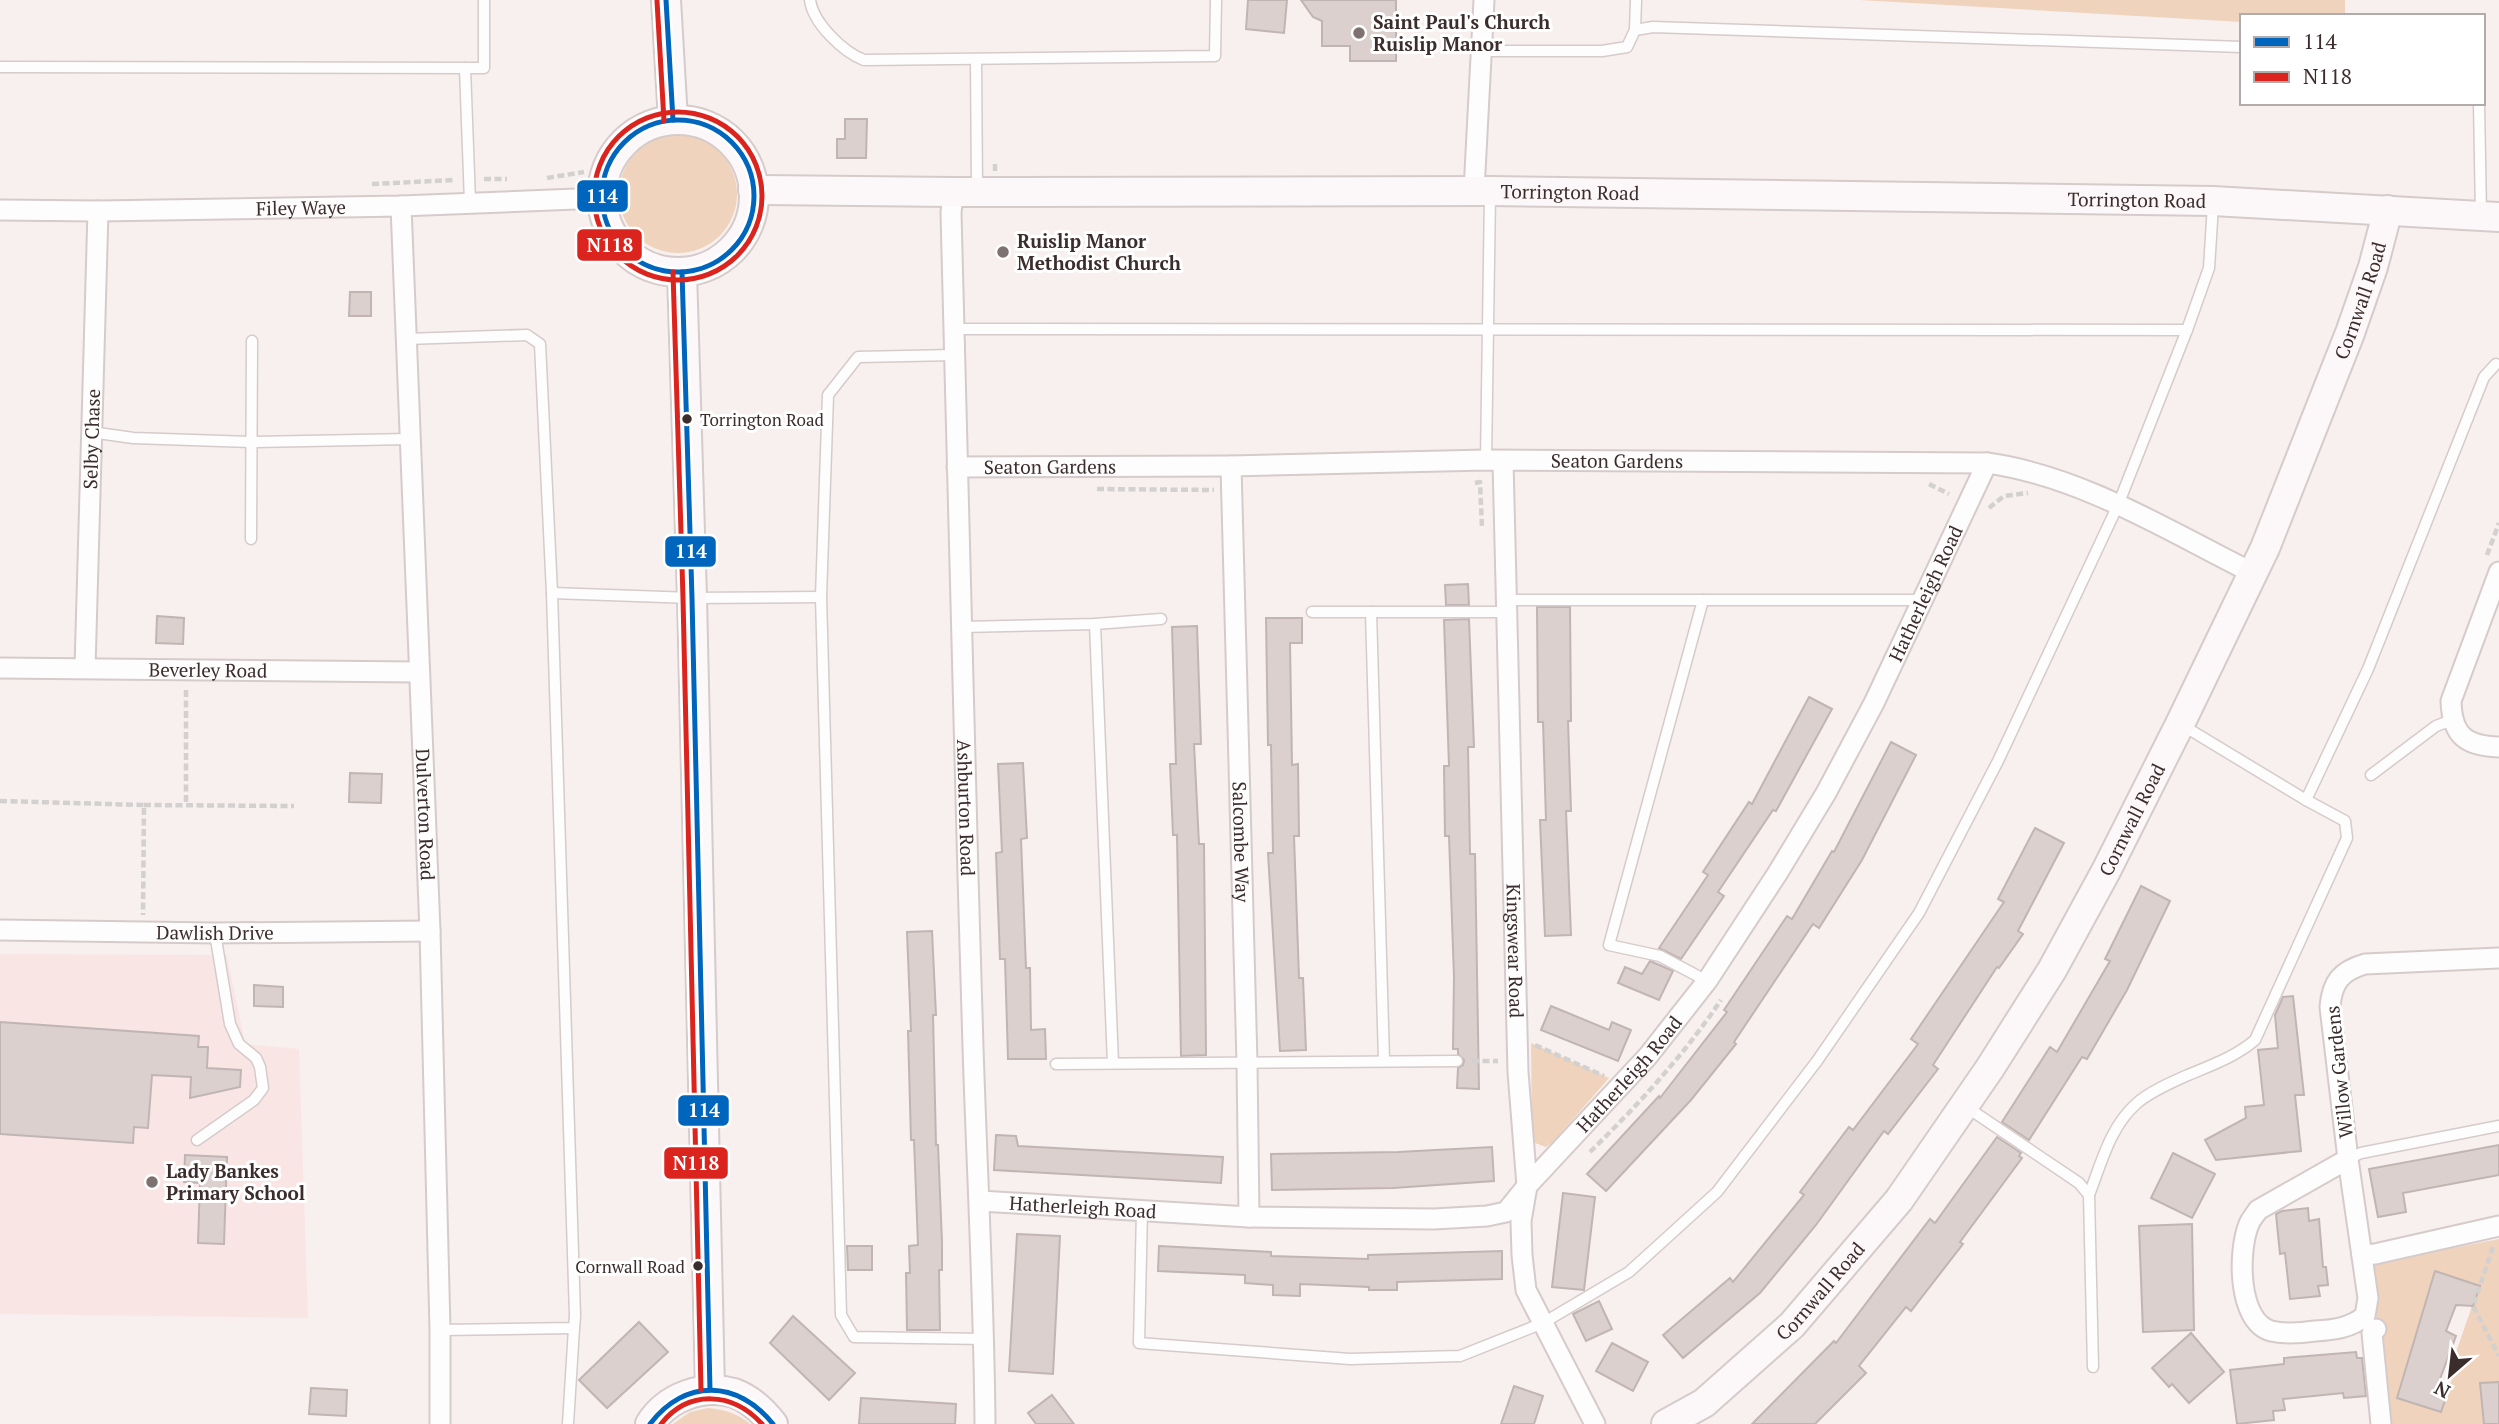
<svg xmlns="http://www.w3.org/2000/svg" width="2499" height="1424" font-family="'PT Serif',serif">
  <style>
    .built { fill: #fae5e5 }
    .green { fill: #f0d3bc; fill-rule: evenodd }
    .building { fill: #dbd0ce; stroke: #c0b5b3; stroke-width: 2 }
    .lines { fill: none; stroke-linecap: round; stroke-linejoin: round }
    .lane-casing { stroke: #d6cbcb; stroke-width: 13 }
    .street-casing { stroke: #d6cbcb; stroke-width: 23 }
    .secondary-casing { stroke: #d6cbcb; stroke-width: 32 }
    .path { stroke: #d3d0d0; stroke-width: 4.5; stroke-dasharray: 7 3.5; stroke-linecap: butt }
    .lane { stroke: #fefdfd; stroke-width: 10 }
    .street { stroke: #fefdfd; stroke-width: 19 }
    .secondary { stroke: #fcf8f9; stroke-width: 28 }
    .bus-1-casing { stroke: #fff; stroke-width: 10 }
    .bus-2-casing { stroke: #fff; stroke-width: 10 }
    .bus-1 { stroke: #0065bd; stroke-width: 5 }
    .bus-2 { stroke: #dc241f; stroke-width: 5 }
    .poi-dot { fill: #7e7171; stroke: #fff; stroke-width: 2.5 }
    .bus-dot { fill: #3c2d2d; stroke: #fff; stroke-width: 2.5 }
    .labels { text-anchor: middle; stroke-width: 6; stroke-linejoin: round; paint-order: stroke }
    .bus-label { font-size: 17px; fill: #3c2d2d; stroke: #fff; text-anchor: start }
    .poi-label { font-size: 19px; font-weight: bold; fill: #3c2d2d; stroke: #fff; text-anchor: start }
    .street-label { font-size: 19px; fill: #3c2d2d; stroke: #fff }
    .line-badge { stroke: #fff; stroke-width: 2.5 }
    .badge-label { font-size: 19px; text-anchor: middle; font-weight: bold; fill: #fff }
  </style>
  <rect width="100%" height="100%" fill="#f8efef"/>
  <!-- built -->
  <path class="built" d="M0,954L227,955L245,1044L299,1049L308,1318L0,1314Z"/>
  <!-- green -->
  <g class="green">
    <path d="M1860,0H2345V16H2242V22Z"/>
    <circle cx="678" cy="194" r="59"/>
    <path d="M1531,1043L1609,1078L1553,1142L1546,1147L1535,1143L1532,1135Z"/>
    <path d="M2499,1239V1382L2481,1383L2484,1424H2381L2374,1263ZM2435,1271L2479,1286L2447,1378L2452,1379L2441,1412L2398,1398Z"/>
    <path d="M708,1408C725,1410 738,1413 750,1424H673L690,1412Z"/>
  </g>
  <!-- building -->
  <g class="building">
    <path d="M1248,0H1287L1284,33L1246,29Z"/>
    <path d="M1301,0H1396V61H1350V46H1322V21L1313,17Z"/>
    <path d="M845,119H867L866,158H837V139H845Z"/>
    <path d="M350,292H371V316H349Z"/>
    <path d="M1468,584L1469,605H1446L1445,585Z"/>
    <path d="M1537,607H1570L1571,721H1568L1571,811H1566L1571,935L1545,936L1540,820H1546L1543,722H1538Z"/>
    <path d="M157,616L184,618L183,644L156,643Z"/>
    <path d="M1266,618H1302V643H1290L1292,765L1298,764L1299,836H1294L1299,978H1303L1306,1050L1280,1051L1268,853H1273L1271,745H1268Z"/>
    <path d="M1469,619L1474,747H1468L1470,854H1475L1479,1089L1457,1088L1458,1068L1463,1065L1464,1060L1458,1054V1049H1453L1454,977L1449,836H1445L1444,766H1449L1444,620Z"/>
    <path d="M1197,626L1201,744H1194L1199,844H1204L1206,1055L1181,1056L1177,835H1173L1170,764H1176L1172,627Z"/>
    <path d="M1809,697L1832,709L1776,811L1773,810L1718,892L1724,896L1681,959L1659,948L1708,875L1703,872L1749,802L1752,804Z"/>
    <path d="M1891,742L1916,755L1862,860L1819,928L1813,924L1734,1042L1736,1044L1691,1100L1606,1191L1587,1174L1659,1096L1660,1098L1727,1012L1724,1010L1787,916L1792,919L1832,851L1834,852Z"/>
    <path d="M1023,763L1027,838L1021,839L1026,968H1030L1031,1030L1045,1029L1046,1059H1008L1005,959H1000L996,853L1002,852L998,764Z"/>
    <path d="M350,773L382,774L381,803L349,802Z"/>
    <path d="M2035,828L2064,843L2018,931L2023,934L1999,968L1997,967L1933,1065L1938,1069L1888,1134L1884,1131L1816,1225L1760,1293L1683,1358L1663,1335L1730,1278L1733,1282L1804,1195L1800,1192L1849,1127L1853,1130L1918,1044L1911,1039L2004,902L1998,899Z"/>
    <path d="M2141,886L2170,901L2127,990L2087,1059L2082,1057L2029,1140L2002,1122L2050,1047L2057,1052L2110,961L2105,959Z"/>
    <path d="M932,931L936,1015H933L936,1145H938L942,1242V1270H939L940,1330H907L906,1273H910L909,1246L918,1245L914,1140H911L908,1031H911L907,932Z"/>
    <path d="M1650,961L1673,971L1659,1000L1618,983L1625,967L1642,974Z"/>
    <path d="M254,985L283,987V1007L254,1006Z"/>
    <path d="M2293,996L2304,1095H2295L2301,1151L2216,1160L2205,1140L2246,1118L2245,1107L2264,1105L2258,1050L2278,1048L2275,1015L2283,997Z"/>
    <path d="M1551,1006L1609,1030L1612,1022L1631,1030L1618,1061L1541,1030Z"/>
    <path d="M0,1022L199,1036L198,1047H208L207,1068L241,1070L240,1087L190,1098L191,1077L152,1075L148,1128L134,1127L133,1143L0,1134Z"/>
    <path d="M996,1135L1016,1136L1018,1146L1223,1157L1221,1183L994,1170Z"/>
    <path d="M1997,1137L2021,1153L2019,1156L2022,1158L1960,1242L1963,1244L1911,1311L1906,1307L1859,1366L1866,1373L1815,1424H1752L1834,1341L1836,1343L1930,1219L1935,1223Z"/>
    <path d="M2499,1145V1175L2403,1193L2406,1212L2378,1217L2369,1169Z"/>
    <path d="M1492,1147L1494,1181L1393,1188L1272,1190L1271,1154L1398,1152Z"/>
    <path d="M2173,1153L2215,1174L2192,1218L2151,1198Z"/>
    <path d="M185,1155L227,1157L224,1244L198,1243L200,1183L184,1182Z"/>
    <path d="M1563,1193L1595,1197L1584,1290L1552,1287Z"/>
    <path d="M2308,1208L2309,1221L2319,1219L2323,1267H2326L2328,1285L2318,1286L2320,1296L2290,1299L2285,1253L2280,1254L2276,1214L2282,1211Z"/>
    <path d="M2192,1224L2194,1330L2143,1332L2139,1226Z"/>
    <path d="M1017,1234L1060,1236L1053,1374L1009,1371Z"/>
    <path d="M847,1246H872V1270H848Z"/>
    <path d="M1159,1246L1271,1252V1256L1368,1259V1255L1502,1251V1279L1397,1282V1290H1369V1287L1300,1284V1296L1273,1295V1285L1245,1283V1275L1158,1271Z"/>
    <path d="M2435,1271L2480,1286L2473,1306L2456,1305L2446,1331L2456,1336L2437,1387L2449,1389L2441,1412L2397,1398Z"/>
    <path d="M1599,1301L1612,1329L1586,1341L1573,1314Z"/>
    <path d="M793,1316L855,1373L829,1400L770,1343Z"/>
    <path d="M639,1322L668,1352L607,1408L579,1380Z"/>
    <path d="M2191,1333L2224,1372L2189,1403L2172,1384L2169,1387L2152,1368Z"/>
    <path d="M1612,1343L1648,1362L1633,1391L1596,1371Z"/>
    <path d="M2356,1352L2357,1358H2362L2366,1396L2344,1398L2343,1393L2283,1399L2285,1410L2273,1411L2274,1420L2237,1424L2230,1370L2284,1364V1358Z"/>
    <path d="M2499,1382V1424H2484L2480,1383Z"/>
    <path d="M1514,1386L1543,1396L1534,1424H1501Z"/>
    <path d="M311,1388L347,1390L346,1416L309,1414Z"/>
    <path d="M1052,1395L1074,1424H1036L1028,1413Z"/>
    <path d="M861,1398L956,1404L955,1424H859Z"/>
  </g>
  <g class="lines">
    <!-- lane casing -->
    <g class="lane-casing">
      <g id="lane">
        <path d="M810,0C813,23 843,52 864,60L1215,56L1216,0"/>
        <path d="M1635,30L1636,0"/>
        <path d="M1481,51H1602L1627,47L1635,30L1653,27L2242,47"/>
        <path d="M976,59L977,191"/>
        <path d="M0,67L484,68V0"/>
        <path d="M465,68L470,202"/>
        <path d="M2479,103L2481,215"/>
        <path d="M953,329L2187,330"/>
        <path d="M406,339L527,335L540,344L552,593L575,1316L574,1328L440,1330"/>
        <path d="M954,355L858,357L828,395L821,597L841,1315L854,1337L985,1339"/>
        <path d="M91,432L133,438L251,442L410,439"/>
        <path d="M1486,460L1490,194"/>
        <path d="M251,539L252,341"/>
        <path d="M552,593L692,598L821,597"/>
        <path d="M1506,600H1923"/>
        <path d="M1703,600L1609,945L1660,956L1707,981"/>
        <path d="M1312,612H1506"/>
        <path d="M1371,612L1384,1060"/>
        <path d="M1095,624L1113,1063"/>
        <path d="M962,627L1095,624L1161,619"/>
        <path d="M2371,775L2436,726L2452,720"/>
        <path d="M2306,800L2368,669L2484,377L2496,364"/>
        <path d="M1056,1064L1457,1061"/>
        <path d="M1965,1106L2079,1183L2089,1195L2093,1367"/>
        <path d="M197,1140L254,1100L263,1088L260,1067L256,1058L239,1044L230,1024L215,933"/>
        <path d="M2348,1159L2361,1153L2499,1126"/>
        <path d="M2089,1195C2101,1164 2110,1127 2136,1104C2149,1092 2172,1082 2188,1075C2212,1065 2235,1057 2255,1040L2347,838L2345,821L2306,800L2182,725"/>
        <path d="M1142,1211L1139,1343L1350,1359L1460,1356L1543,1323L1629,1272L1717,1192L1817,1061L1919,913L1998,761L2118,505L2187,330L2209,268L2213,205"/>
        <path d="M568,1424L574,1328"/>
      </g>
    </g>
    <!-- street casing -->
    <g class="street-casing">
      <g id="street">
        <path d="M1474,191L1484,0"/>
        <path id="s1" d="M953,192L951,213C956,491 965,769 973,1047C977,1172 984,1298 985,1424"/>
        <path id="s2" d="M401,206L430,931L440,1330V1424"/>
        <path id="s3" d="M0,210L98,211L401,206L601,198"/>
        <path id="s4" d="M1503,461L1518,1072L1527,1186L1521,1221L1522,1255L1526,1290L1595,1424"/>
        <path id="s5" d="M1231,466L1247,1063L1249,1217"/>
        <path id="s6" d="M957,467L1231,466L1486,460L1987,463C2082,476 2168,531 2253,573"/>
        <path d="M2499,572L2451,701C2452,735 2465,746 2499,747"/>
        <path id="s7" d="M0,668L418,672"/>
        <path id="s8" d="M85,668L98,211"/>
        <path id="s9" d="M0,930L215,933L430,931"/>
        <path d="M2348,1159L2258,1210C2255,1215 2251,1219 2249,1224C2238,1250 2237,1321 2271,1331C2284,1334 2301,1333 2315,1331C2334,1330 2350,1328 2365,1316L2368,1298L2348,1159L2330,1007C2332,982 2341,971 2365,964L2499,958"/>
        <path id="s10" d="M980,1201L1249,1217L1434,1219L1487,1216L1506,1212L1527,1186L1648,1056L1707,981L1777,874L1826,793L1874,703L1987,463"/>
        <path d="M2362,1255L2375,1254L2499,1226"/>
        <path d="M2376,1329L2372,1333L2381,1424"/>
      </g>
    </g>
    <!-- secondary casing -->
    <g class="secondary-casing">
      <g id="secondary">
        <path d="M666,0L673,120"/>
        <circle cx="678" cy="196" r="76"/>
        <path id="s11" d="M753,190L953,192L1490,191L2213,201L2499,217"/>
        <path d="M682,272L692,598L710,1390"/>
        <path d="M650,1424C667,1397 703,1384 734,1393C750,1399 763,1411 773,1424"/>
        <path id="s12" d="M1666,1424L1704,1403L1792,1325L1899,1200L1990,1068L2052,970L2106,871L2180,724L2265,548L2350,333L2373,267L2388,210"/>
      </g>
    </g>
    <!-- path -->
    <g class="path">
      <path d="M995,171V161"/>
      <path d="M547,178L584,172"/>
      <path d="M484,179H507"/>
      <path d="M372,184L454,180"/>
      <path d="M1475,483L1480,482L1482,528"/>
      <path d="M1929,484L1949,494"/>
      <path d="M1097,489L1214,490"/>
      <path d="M1989,508L2004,496L2028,493"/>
      <path d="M2487,555L2499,523"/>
      <path d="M186,690V805"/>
      <path d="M0,801L144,805L143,915"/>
      <path d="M144,805L294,806"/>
      <path d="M1535,1045L1604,1076"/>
      <path d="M1472,1061H1498"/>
      <path d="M1590,1152C1638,1105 1684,1055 1721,1000"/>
      <path d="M2493,1247L2473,1306L2499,1356"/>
    </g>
    <!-- lane -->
    <use href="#lane" class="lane"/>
    <!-- street -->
    <use href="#street" class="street"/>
    <!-- secondary -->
    <use href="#secondary" class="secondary"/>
    <!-- bus-1 casing -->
    <g class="bus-1-casing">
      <g id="bus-1">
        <path d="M666,0L673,120"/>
        <circle cx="678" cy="196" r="76"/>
        <path d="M682,272L692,598L710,1390"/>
        <path d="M650,1424C685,1378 738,1380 773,1424"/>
      </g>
    </g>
    <!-- bus-2 casing -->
    <g class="bus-2-casing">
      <g id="bus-2">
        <path d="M657,1L664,121"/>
        <circle cx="678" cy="196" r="84"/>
        <path d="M673,272L683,598L701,1390"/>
        <path d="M661,1424C689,1389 733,1392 762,1424"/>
      </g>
    </g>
    <!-- bus-1 -->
    <use href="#bus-1" class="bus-1"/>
    <!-- bus-2 -->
    <use href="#bus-2" class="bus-2"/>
  </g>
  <!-- markers -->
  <g class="poi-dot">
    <circle cx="1359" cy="33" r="7"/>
    <circle cx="1003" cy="252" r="7"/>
    <circle cx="152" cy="1182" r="7"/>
  </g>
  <g class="bus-dot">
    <circle cx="687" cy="419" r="6"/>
    <circle cx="698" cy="1266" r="6"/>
  </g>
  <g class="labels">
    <!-- bus labels -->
    <g class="bus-label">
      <text x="700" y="426">Torrington Road</text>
      <text x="685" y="1273" text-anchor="end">Cornwall Road</text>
    </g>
    <!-- poi labels -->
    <g class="poi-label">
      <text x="1373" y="29">Saint Paul's Church<tspan x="1373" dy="22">Ruislip Manor</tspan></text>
      <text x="1017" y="248">Ruislip Manor<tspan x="1017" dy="22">Methodist Church</tspan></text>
      <text x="166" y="1178">Lady Bankes<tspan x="166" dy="22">Primary School</tspan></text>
    </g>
    <!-- street labels -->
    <g class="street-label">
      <text dy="7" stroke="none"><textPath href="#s11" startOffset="817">Torrington Road</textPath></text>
      <text dy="7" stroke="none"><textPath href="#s11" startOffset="1384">Torrington Road</textPath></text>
      <text dy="7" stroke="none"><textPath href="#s3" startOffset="301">Filey Waye</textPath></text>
      <text dy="7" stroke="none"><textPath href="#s12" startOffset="1340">Cornwall Road</textPath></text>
      <text dy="7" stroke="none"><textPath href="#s8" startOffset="229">Selby Chase</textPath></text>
      <text dy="7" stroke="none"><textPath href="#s6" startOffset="660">Seaton Gardens</textPath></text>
      <text dy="7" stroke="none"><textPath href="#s6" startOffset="93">Seaton Gardens</textPath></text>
      <text dy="7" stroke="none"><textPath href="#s10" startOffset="1279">Hatherleigh Road</textPath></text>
      <text dy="7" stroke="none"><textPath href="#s7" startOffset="208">Beverley Road</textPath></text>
      <text dy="7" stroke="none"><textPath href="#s1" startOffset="616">Ashburton Road</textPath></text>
      <text dy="7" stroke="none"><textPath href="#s2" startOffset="609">Dulverton Road</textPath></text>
      <text dy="7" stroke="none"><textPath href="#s12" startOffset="772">Cornwall Road</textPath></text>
      <text dy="7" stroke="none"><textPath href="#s5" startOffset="376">Salcombe Way</textPath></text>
      <text dy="7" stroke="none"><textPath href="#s9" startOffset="215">Dawlish Drive</textPath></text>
      <text dy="7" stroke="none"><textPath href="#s4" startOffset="490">Kingswear Road</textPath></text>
      <text transform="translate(2339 1072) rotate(-96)" y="7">Willow Gardens</text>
      <text dy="7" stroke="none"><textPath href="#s10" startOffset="712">Hatherleigh Road</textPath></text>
      <text dy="7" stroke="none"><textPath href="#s10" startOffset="103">Hatherleigh Road</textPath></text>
      <text dy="7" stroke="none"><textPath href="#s12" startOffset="205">Cornwall Road</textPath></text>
    </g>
  </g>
  <g class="line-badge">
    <rect x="576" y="179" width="53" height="34" rx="7" fill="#0065bd"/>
    <rect x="576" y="228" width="67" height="34" rx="7" fill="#dc241f"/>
    <rect x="664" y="535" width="53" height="33" rx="7" fill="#0065bd"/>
    <rect x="677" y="1094" width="53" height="33" rx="7" fill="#0065bd"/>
    <rect x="663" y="1146" width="66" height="34" rx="7" fill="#dc241f"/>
  </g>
  <g class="badge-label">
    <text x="602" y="203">114</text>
    <text x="610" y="252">N118</text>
    <text x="691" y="558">114</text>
    <text x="704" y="1117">114</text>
    <text x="696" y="1170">N118</text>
  </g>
  <!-- legend -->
  <rect x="2240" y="14" width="245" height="91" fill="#ffffff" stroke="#b1abab" stroke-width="2"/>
  <rect x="2254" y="37" width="35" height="10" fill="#0065bd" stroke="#b1abab" stroke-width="2"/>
  <text x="2303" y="49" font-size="21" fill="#3c2d2d">114</text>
  <rect x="2254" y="72" width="35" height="10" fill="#dc241f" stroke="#b1abab" stroke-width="2"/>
  <text x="2303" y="84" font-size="21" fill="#3c2d2d">N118</text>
  <!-- north arrow -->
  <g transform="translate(2450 1375) rotate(208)" stroke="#ffffff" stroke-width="5" paint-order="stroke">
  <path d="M0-5L12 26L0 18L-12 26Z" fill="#3c2d2d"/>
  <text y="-10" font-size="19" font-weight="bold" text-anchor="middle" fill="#3c2d2d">N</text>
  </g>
</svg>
